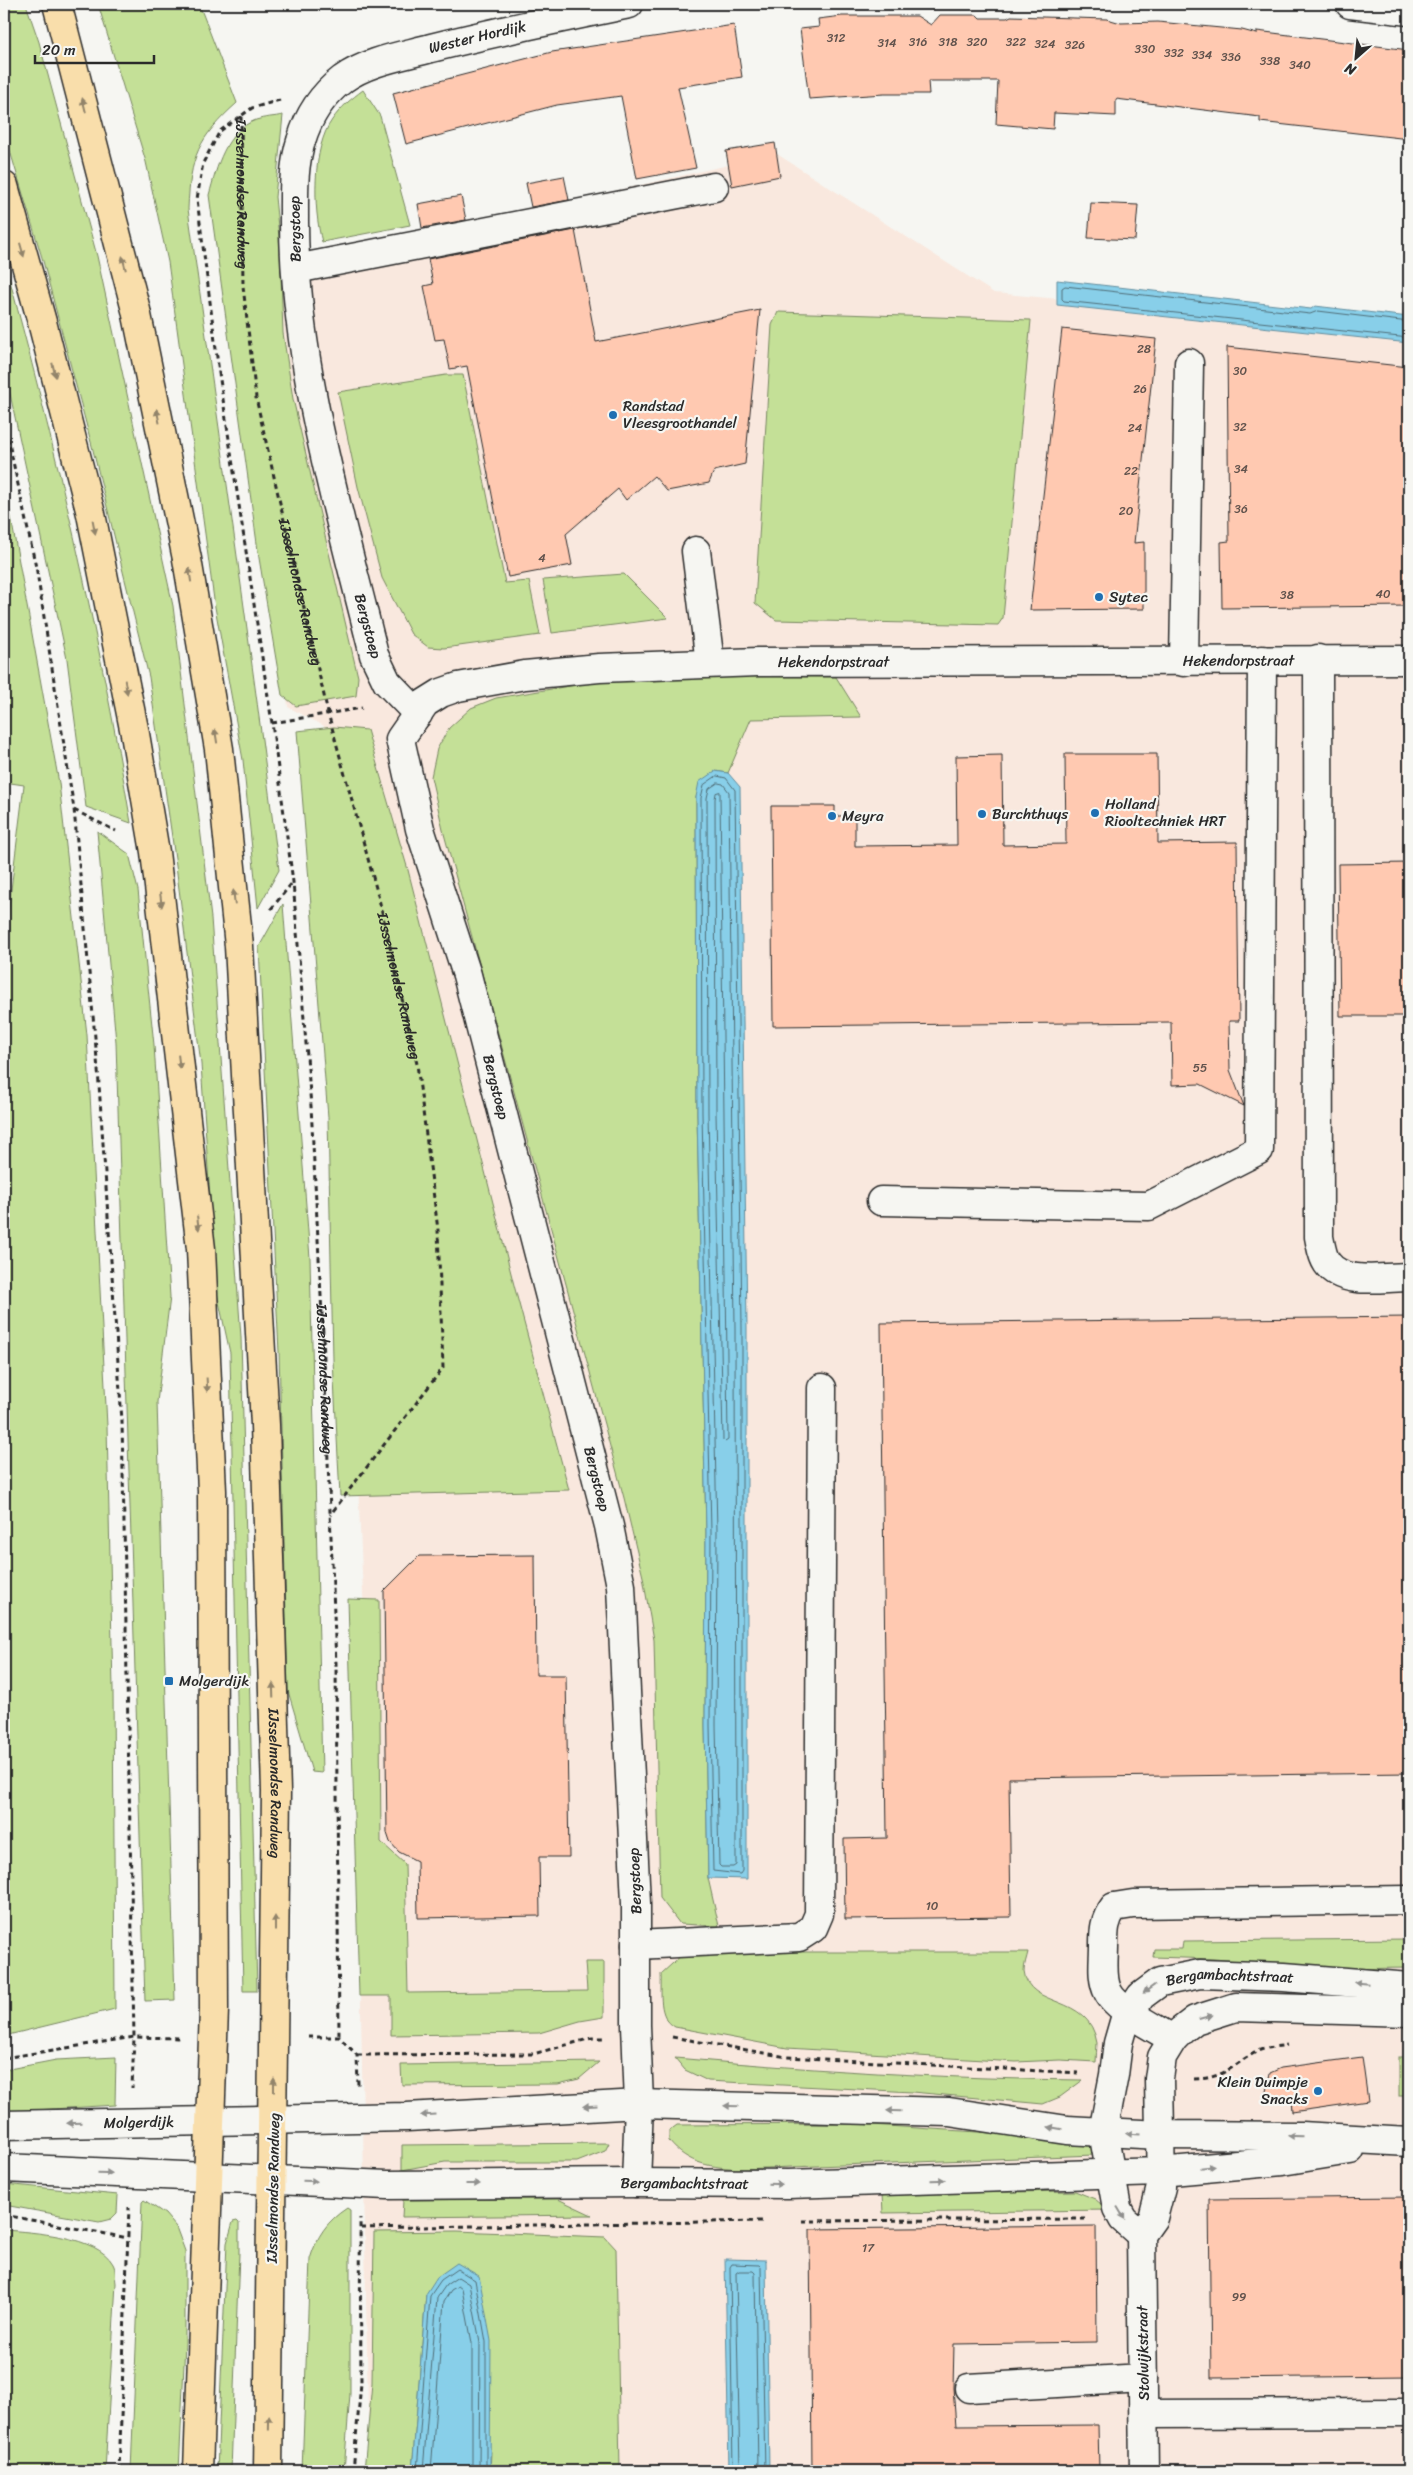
<svg xmlns="http://www.w3.org/2000/svg" width="1413" height="2475" font-family="Sriracha,sans-serif">
  <style>
    .built { fill: #f9e8de }
    .green { fill: #c4e097; stroke: #788661 }
    .water { fill: #88cfe9; stroke: #638d9d }
    .lines { fill: none; stroke-linecap: round; stroke-linejoin: round }
    .shore { stroke: #506d77; stroke-width: 1 }
    .building { fill: #ffc9b1; stroke: #2b2b2b }
    .minor-casing { stroke: #2b2b2b; stroke-width: 31 }
    .major-casing { stroke: #2b2b2b; stroke-width: 31 }
    .path { stroke: #2b2b2b; stroke-width: 3; stroke-dasharray: 5 4; stroke-linecap: butt }
    .minor { stroke: #f6f6f2; stroke-width: 28 }
    .major { stroke: #f9deab; stroke-width: 28 }
    .oneway { fill: #92846b }
    .oneway2 { fill: #90908e }
    .poi-dot { fill: #1f6fb2; stroke: #f6f6f2; stroke-width: 2 }
    .labels { text-anchor: middle; stroke-width: 4.5; stroke-linejoin: round; paint-order: stroke }
    .number-label { font-size: 12px; fill: #60524c }
    .street-label { font-size: 15px; fill: #2b2b2b; stroke: #f6f6f2 }
    .poi-label { font-size: 15px; fill: #2b2b2b; stroke: #f6f6f2; text-anchor: start }
  </style>
  <rect width="100%" height="100%" fill="#f6f6f2"/>
  <filter id="ink" filterUnits="userSpaceOnUse"><feTurbulence type="fractalNoise" baseFrequency=".02" numOctaves="2"/><feDisplacementMap in="SourceGraphic" scale="10" xChannelSelector="R" yChannelSelector="G"/><feConvolveMatrix kernelMatrix="1 2 1 2 8 2 1 2 1" color-interpolation-filters="sRGB"/></filter>
  <g filter="url(#ink)">
    <!-- built -->
    <path class="built" d="M777,154L994,293L1409,331V2471H369L361,2009L365,1639L324,726L288,707L240,276Z"/>
    <!-- green -->
    <g class="green">
      <path d="M4,4H26L39,42L97,256L173,606L211,918L241,1337L257,1991H243L230,1353L216,1288L201,1064L176,865L149,677L92,446L43,261L4,131Z"/>
      <path d="M98,4H199L237,103C198,138 190,157 188,209C219,429 251,649 279,870L258,908L243,760L215,607L168,262L146,162Z"/>
      <path d="M363,90L380,116L410,225L322,242C313,209 312,148 332,120C341,107 351,99 363,90Z"/>
      <path d="M283,115L275,197L280,247L283,333L293,399L358,677L356,696L296,706L282,695L259,558L209,195C217,167 225,131 256,120C264,117 275,117 283,115Z"/>
      <path d="M4,259C55,445 99,632 131,823L86,807L67,659L4,366Z"/>
      <path d="M778,312L1031,320L1003,618L998,625L776,620L755,603L772,325Z"/>
      <path d="M446,375H463L505,583L529,581L540,635L444,648L428,647L411,634L382,578L358,487L338,392Z"/>
      <path d="M4,479L59,783L87,1035L107,1426L113,1689L115,2009L4,2036V946L24,785L4,782Z"/>
      <path d="M624,574L668,618L552,633L543,580Z"/>
      <path d="M631,676L836,677L861,717L751,719L728,773L715,771L696,797L697,1114L706,1532L705,1725L708,1878L719,1926L680,1924L660,1898L654,1640L643,1577L624,1498L443,830L431,777L437,749L449,728L471,708L496,698Z"/>
      <path d="M334,727L367,730L408,870L515,1289L569,1490L340,1496L333,1360L328,1117L297,731Z"/>
      <path d="M97,831L129,854L138,890L154,1045L170,1297L157,1402L175,2000L145,2001L116,1042Z"/>
      <path d="M283,904L310,1258L322,1773L312,1772L288,1691L279,1352L259,947Z"/>
      <path d="M348,1599L379,1600L381,1842L405,1864L408,1993L587,1991L585,1962H604V2017L580,2021L539,2033L391,2035V1996H359Z"/>
      <path d="M1409,1939V1968L1335,1969L1214,1959L1153,1957L1154,1949H1182L1183,1941Z"/>
      <path d="M685,1952H1028C1027,1957 1024,1965 1024,1971C1028,2010 1089,1992 1097,2043C1097,2049 1096,2056 1096,2062L1060,2060L1016,2062L787,2048L675,2027C657,2017 662,1993 661,1974Z"/>
      <path d="M116,2057L115,2105L4,2112V2070L56,2060Z"/>
      <rect x="1399" y="2057" width="10" height="39"/>
      <path d="M675,2058C811,2070 947,2079 1083,2080L1060,2097L1043,2104L912,2092L708,2081L685,2070Z"/>
      <path d="M599,2062L579,2079L558,2084L402,2085L401,2065Z"/>
      <path d="M857,2124L1082,2139L1094,2141V2155L741,2169C712,2167 688,2165 669,2141V2131L677,2125Z"/>
      <path d="M609,2143L605,2151L577,2162H445L402,2170V2145Z"/>
      <path d="M4,2184L118,2195L117,2213L111,2219L99,2222L4,2205Z"/>
      <path d="M1075,2191L1095,2199L1108,2210L883,2213L882,2194Z"/>
      <path d="M558,2199L592,2215L402,2217L403,2200Z"/>
      <path d="M144,2200L165,2214L176,2227L185,2251V2343L179,2471H131L142,2202Z"/>
      <path d="M347,2208L350,2210V2394L344,2471H302L310,2259C317,2236 327,2221 347,2208Z"/>
      <path d="M237,2221L239,2223V2253L231,2471H217L227,2243L233,2222Z"/>
      <path d="M4,2230C32,2232 98,2236 113,2264C116,2269 115,2278 116,2283L105,2471H4Z"/>
      <path d="M457,2231L605,2237L616,2249L620,2471H490L491,2452L426,2294L412,2471H364L372,2383L374,2232Z"/>
    </g>
    <!-- water -->
    <g class="water">
      <path d="M1057,280L1311,309L1315,306L1409,317V343L1057,305Z"/>
      <path d="M715,771L728,773L740,787L747,1328V1879L708,1878L705,1725L706,1532L697,1114L696,797L699,782Z"/>
      <path d="M725,2259L766,2260L769,2471H729Z"/>
      <path d="M457,2263L479,2276L491,2341L490,2471H412L426,2294L437,2277Z"/>
    </g>
    <g class="lines">
      <!-- shore -->
      <g class="shore">
        <path d="M1409,322L1318,311L1310,314L1065,286L1062,288V299L1064,301L1409,338"/>
        <path d="M717,776L726,778L735,790L742,1328V1871L740,1874L713,1871L710,1725L711,1532L702,1113L701,798L704,785Z"/>
        <path d="M718,783L723,784L729,792L735,1328L736,1865L733,1867H721L719,1865L716,1725L717,1531L708,1113L707,798L709,789Z"/>
        <path d="M720,792L728,1440L725,1442L723,1440L716,1113L715,799L716,793Z"/>
        <path d="M417,2471L430,2296L441,2280L457,2269L475,2280L486,2342V2471"/>
        <path d="M423,2471L437,2298L446,2285L458,2277L469,2284L480,2342L479,2471"/>
        <path d="M431,2471L444,2301L451,2290L458,2286L462,2289L472,2343V2471"/>
        <path d="M733,2471L730,2267L732,2264L759,2265L761,2267L765,2471"/>
        <path d="M740,2471L736,2273L739,2271H753L755,2273L758,2471"/>
      </g>
    </g>
    <!-- building -->
    <g class="building">
      <path d="M940,15H977L980,18H1007L1011,16L1107,19L1121,23L1158,22L1242,30L1257,34V31L1409,50V139L1260,122V117L1116,99V116L1054,113L1053,129L996,124L998,81H928L929,94H884L809,99L800,29L819,27L818,19L842,16H917L931,25Z"/>
      <path d="M734,25L742,77L678,87L696,168L637,179L621,96L557,105L406,144L393,93L552,52Z"/>
      <path d="M775,143L780,176L732,186L726,151Z"/>
      <path d="M564,176L569,200L531,207L526,183Z"/>
      <path d="M461,196L466,220L422,228L418,204Z"/>
      <path d="M1091,203L1138,205L1135,240L1088,238Z"/>
      <path d="M575,230L596,342L760,310L745,464L714,471L709,483L667,491L654,476L626,500L618,489L566,534L572,565L508,577L467,366L450,369L444,339L435,340L424,286L433,284L428,259Z"/>
      <path d="M1062,329L1156,339L1134,543L1144,542V609L1030,610Z"/>
      <path d="M1227,347L1409,367V606L1222,608L1221,542L1229,541Z"/>
      <path d="M1065,754H1157L1158,843L1237,842L1239,1021H1229L1230,1070L1244,1106L1200,1084L1172,1085L1171,1022L773,1026L771,806H835V816H855V846L957,845L956,756L1002,755L1003,845L1066,844Z"/>
      <path d="M1409,863V1016H1340L1338,864Z"/>
      <path d="M1409,1317V1773L1009,1778L1011,1917L845,1919L844,1839L887,1838L881,1323Z"/>
      <path d="M535,1555L536,1675H566L569,1857H539L540,1916L418,1918L417,1861L399,1852L390,1842L387,1833L384,1591L419,1556Z"/>
      <path d="M1362,2057L1368,2101L1292,2112L1291,2098L1264,2101L1270,2073L1281,2068Z"/>
      <path d="M1409,2197V2376L1211,2378L1209,2199Z"/>
      <path d="M1096,2226L1097,2342L954,2344L953,2388L956,2426L1098,2425L1099,2471H812L810,2229Z"/>
    </g>
    <g class="lines">
      <!-- minor casing -->
      <g class="minor-casing">
        <g id="minor">
          <path d="M1350,4L1409,11"/>
          <path d="M296,269L714,187"/>
          <path d="M696,551L710,663"/>
          <path d="M1318,659L1319,1237C1321,1246 1322,1256 1327,1263C1343,1286 1385,1277 1409,1277"/>
          <path d="M1184,662L1189,363"/>
          <path id="s3" d="M418,714L387,682L374,655C340,515 293,362 294,217C294,192 293,166 301,141C308,117 322,95 343,79C368,61 402,56 431,48C497,31 563,18 629,4"/>
          <path d="M881,1201L1149,1206L1259,1150L1262,660"/>
          <path d="M636,1945L799,1937L813,1928L819,1914L822,1388"/>
          <path d="M1173,2039C1156,2029 1116,2009 1108,1992C1101,1979 1104,1960 1104,1946C1104,1931 1104,1920 1114,1907L1133,1904L1409,1900"/>
          <path id="s4" d="M4,2125L407,2117L639,2104L949,2112L1067,2130L1160,2135L1301,2136L1409,2142"/>
          <path id="s5" d="M4,2168L387,2185L636,2183L788,2184L1160,2172L1282,2161L1350,2150"/>
          <path id="s6" d="M636,2183L639,2104L636,2025V1903L621,1586L609,1526L467,975L420,829L400,739L425,703L441,693L458,687L525,675L599,668L758,662L1409,660"/>
          <path id="s7" d="M1141,2235L1123,2219L1117,2208L1103,2132L1114,2075L1118,2043L1124,2022L1141,1996L1160,1982L1200,1974L1284,1977L1409,1987"/>
          <path d="M969,2388L1143,2378"/>
          <path d="M1144,2414L1409,2413"/>
          <path d="M1144,2471L1141,2235L1153,2218L1161,2187L1159,2079L1162,2057L1173,2039L1182,2030L1195,2020L1236,2007L1409,2012"/>
        </g>
      </g>
      <!-- major casing -->
      <g class="major-casing">
        <g id="major">
          <path id="s8" d="M57,4L136,310L187,559L219,749L239,946L265,1425L276,1791L268,2471"/>
          <path d="M4,186L42,322L91,514L135,734L155,852L201,1249L212,1491L214,2009L198,2471"/>
        </g>
      </g>
      <!-- path -->
      <g class="path">
        <path id="s1" d="M280,100L252,108L220,131L203,163L197,199L219,373L272,723L293,882L311,1106L323,1334L336,1664L339,2037"/>
        <path id="s2" d="M241,116L243,286L256,398L328,713L379,899L417,1064L438,1230L443,1368L330,1515"/>
        <path d="M4,420L37,572L74,809L98,1070L122,1421L134,2037L132,2088"/>
        <path d="M272,723L362,708"/>
        <path d="M74,810L116,831"/>
        <path d="M271,909L292,883"/>
        <path d="M308,2037H339L357,2055L358,2085"/>
        <path d="M672,2037L787,2057L1078,2073"/>
        <path d="M357,2055L533,2054L592,2038H603"/>
        <path d="M4,2058L134,2037L179,2038"/>
        <path d="M1194,2079C1224,2079 1232,2065 1256,2052C1265,2047 1277,2047 1287,2045"/>
        <path d="M4,2215L128,2238"/>
        <path d="M802,2221L1085,2219"/>
        <path d="M361,2228L763,2221"/>
        <path d="M119,2471L129,2207"/>
        <path d="M353,2471L361,2383L360,2218"/>
      </g>
      <!-- minor -->
      <use href="#minor" class="minor"/>
      <!-- major -->
      <use href="#major" class="major"/>
    </g>
    <!-- one-way arrows -->
    <defs><path id="oneway-solid" d="M-6-.8H1V-3.2L6.5 0L1 3.2V.8H-6Z" transform="scale(1.25)"/></defs>
    <g class="oneway">
      <use href="#oneway-solid" transform="translate(84 105) rotate(-104)"/>
      <use href="#oneway-solid" transform="translate(22 250) rotate(74)"/>
      <use href="#oneway-solid" transform="translate(124 263) rotate(-104)"/>
      <use href="#oneway-solid" transform="translate(54 370) rotate(76)"/>
      <use href="#oneway-solid" transform="translate(158 416) rotate(-102)"/>
      <use href="#oneway-solid" transform="translate(94 527) rotate(79)"/>
      <use href="#oneway-solid" transform="translate(190 575) rotate(-99)"/>
      <use href="#oneway-solid" transform="translate(126 687) rotate(79)"/>
      <use href="#oneway-solid" transform="translate(216 736) rotate(-99)"/>
      <use href="#oneway-solid" transform="translate(234 897) rotate(-96)"/>
      <use href="#oneway-solid" transform="translate(161 900) rotate(83)"/>
      <use href="#oneway-solid" transform="translate(179 1062) rotate(83)"/>
      <use href="#oneway-solid" transform="translate(198 1223) rotate(83)"/>
      <use href="#oneway-solid" transform="translate(207 1385) rotate(87)"/>
      <use href="#oneway-solid" transform="translate(273 1690) rotate(-92)"/>
      <use href="#oneway-solid" transform="translate(275 1923) rotate(-90)"/>
      <use href="#oneway-solid" transform="translate(274 2085) rotate(-90)"/>
      <use href="#oneway-solid" transform="translate(269 2423) rotate(-89)"/>
    </g>
    <g class="oneway2">
      <use href="#oneway-solid" transform="translate(1361 1983) rotate(-175)"/>
      <use href="#oneway-solid" transform="translate(1149 1989) rotate(144)"/>
      <use href="#oneway-solid" transform="translate(1206 2017) rotate(-16)"/>
      <use href="#oneway-solid" transform="translate(590 2106) rotate(177)"/>
      <use href="#oneway-solid" transform="translate(731 2106) rotate(-178)"/>
      <use href="#oneway-solid" transform="translate(894 2111) rotate(-178)"/>
      <use href="#oneway-solid" transform="translate(428 2115) rotate(177)"/>
      <use href="#oneway-solid" transform="translate(74 2123) rotate(179)"/>
      <use href="#oneway-solid" transform="translate(1055 2128) rotate(-171)"/>
      <use href="#oneway-solid" transform="translate(1133 2134) rotate(-177)"/>
      <use href="#oneway-solid" transform="translate(1295 2136) rotate(-179)"/>
      <use href="#oneway-solid" transform="translate(1208 2167) rotate(-6)"/>
      <use href="#oneway-solid" transform="translate(105 2173) rotate(2)"/>
      <use href="#oneway-solid" transform="translate(938 2180) rotate(-2)"/>
      <use href="#oneway-solid" transform="translate(310 2181) rotate(2)"/>
      <use href="#oneway-solid" transform="translate(473 2184)"/>
      <use href="#oneway-solid" transform="translate(775 2184) rotate(1)"/>
      <use href="#oneway-solid" transform="translate(1121 2213) rotate(59)"/>
    </g>
  </g>
  <!-- markers -->
  <g class="poi-dot">
    <circle cx="613" cy="415" r="5"/>
    <circle cx="1099" cy="597" r="5"/>
    <circle cx="1095" cy="813" r="5"/>
    <circle cx="982" cy="814" r="5"/>
    <circle cx="832" cy="816" r="5"/>
    <rect x="164" y="1676" width="10" height="10" rx="2.5"/>
    <circle cx="1318" cy="2091" r="5"/>
  </g>
  <g class="labels">
    <!-- number labels -->
    <g class="number-label">
      <text x="836" y="42">312</text>
      <text x="918" y="46">316</text>
      <text x="948" y="46">318</text>
      <text x="977" y="46">320</text>
      <text x="1016" y="46">322</text>
      <text x="887" y="47">314</text>
      <text x="1045" y="48">324</text>
      <text x="1075" y="49">326</text>
      <text x="1145" y="53">330</text>
      <text x="1174" y="57">332</text>
      <text x="1202" y="59">334</text>
      <text x="1231" y="61">336</text>
      <text x="1270" y="65">338</text>
      <text x="1300" y="69">340</text>
      <text x="1144" y="353">28</text>
      <text x="1240" y="375">30</text>
      <text x="1140" y="393">26</text>
      <text x="1240" y="431">32</text>
      <text x="1135" y="432">24</text>
      <text x="1241" y="473">34</text>
      <text x="1131" y="475">22</text>
      <text x="1241" y="513">36</text>
      <text x="1126" y="515">20</text>
      <text x="542" y="562">4</text>
      <text x="1383" y="598">40</text>
      <text x="1287" y="599">38</text>
      <text x="1200" y="1072">55</text>
      <text x="932" y="1910">10</text>
      <text x="868" y="2252">17</text>
      <text x="1239" y="2301">99</text>
    </g>
    <!-- street labels -->
    <g class="street-label">
      <text dy="5" stroke="none"><textPath href="#s3" startOffset="815">Wester Hordijk</textPath></text>
      <text dy="5" stroke="none"><textPath href="#s2" startOffset="78">IJsselmondse Randweg</textPath></text>
      <text transform="translate(295 229) rotate(-91)" y="5">Bergstoep</text>
      <text dy="5" stroke="none"><textPath href="#s2" startOffset="482">IJsselmondse Randweg</textPath></text>
      <text transform="translate(368 626) rotate(75)" y="5">Bergstoep</text>
      <text dy="5" stroke="none"><textPath href="#s6" startOffset="2336">Hekendorpstraat</textPath></text>
      <text dy="5" stroke="none"><textPath href="#s6" startOffset="1931">Hekendorpstraat</textPath></text>
      <text dy="5" stroke="none"><textPath href="#s2" startOffset="888">IJsselmondse Randweg</textPath></text>
      <text transform="translate(496 1087) rotate(76)" y="5">Bergstoep</text>
      <text dy="5" stroke="none"><textPath href="#s1" startOffset="1329">IJsselmondse Randweg</textPath></text>
      <text transform="translate(597 1479) rotate(76)" y="5">Bergstoep</text>
      <text dy="5" stroke="none"><textPath href="#s8" startOffset="1799">IJsselmondse Randweg</textPath></text>
      <text transform="translate(635 1881) rotate(-92)" y="5">Bergstoep</text>
      <text dy="5" stroke="none"><textPath href="#s7" startOffset="351">Bergambachtstraat</textPath></text>
      <text dy="5" stroke="none"><textPath href="#s4" startOffset="135">Molgerdijk</textPath></text>
      <text dy="5" stroke="none"><textPath href="#s5" startOffset="681">Bergambachtstraat</textPath></text>
      <text transform="translate(273 2188) rotate(-89)" y="5">IJsselmondse Randweg</text>
      <text transform="translate(1143 2353) rotate(-91)" y="5">Stolwijkstraat</text>
    </g>
    <!-- poi labels -->
    <g class="poi-label">
      <text x="623" y="411">Randstad<tspan x="623" dy="17">Vleesgroothandel</tspan></text>
      <text x="1109" y="602">Sytec</text>
      <text x="1105" y="809">Holland<tspan x="1105" dy="17">Riooltechniek HRT</tspan></text>
      <text x="992" y="819">Burchthuys</text>
      <text x="842" y="821">Meyra</text>
      <text x="179" y="1686">Molgerdijk</text>
      <text x="1308" y="2087" text-anchor="end">Klein Duimpje<tspan x="1308" dy="17">Snacks</tspan></text>
    </g>
  </g>
  <!-- margin -->
  <rect width="1413" height="2475" fill="none" stroke="#f6f6f2" stroke-width="20"/>
  <rect x="10" y="10" width="1393" height="2455" fill="none" stroke="#2b2b2b" stroke-width="2" filter="url(#ink)"/>
  <!-- north arrow -->
  <g transform="translate(1356 58) rotate(207)" stroke="#f6f6f2" stroke-width="4" paint-order="stroke">
  <path d="M0-4L9 19L0 12L-9 19Z" fill="#2b2b2b"/>
  <text y="-8" font-size="14" font-weight="bold" text-anchor="middle" fill="#2b2b2b">N</text>
  </g>
  <!-- scale -->
  <path d="M35 55v8h119v-8" fill="none" stroke="#2b2b2b" stroke-width="2.5"/>
  <text x="42" y="55" font-size="15" fill="#2b2b2b" stroke="#f6f6f2" stroke-width="4" paint-order="stroke">20 m</text>
</svg>
